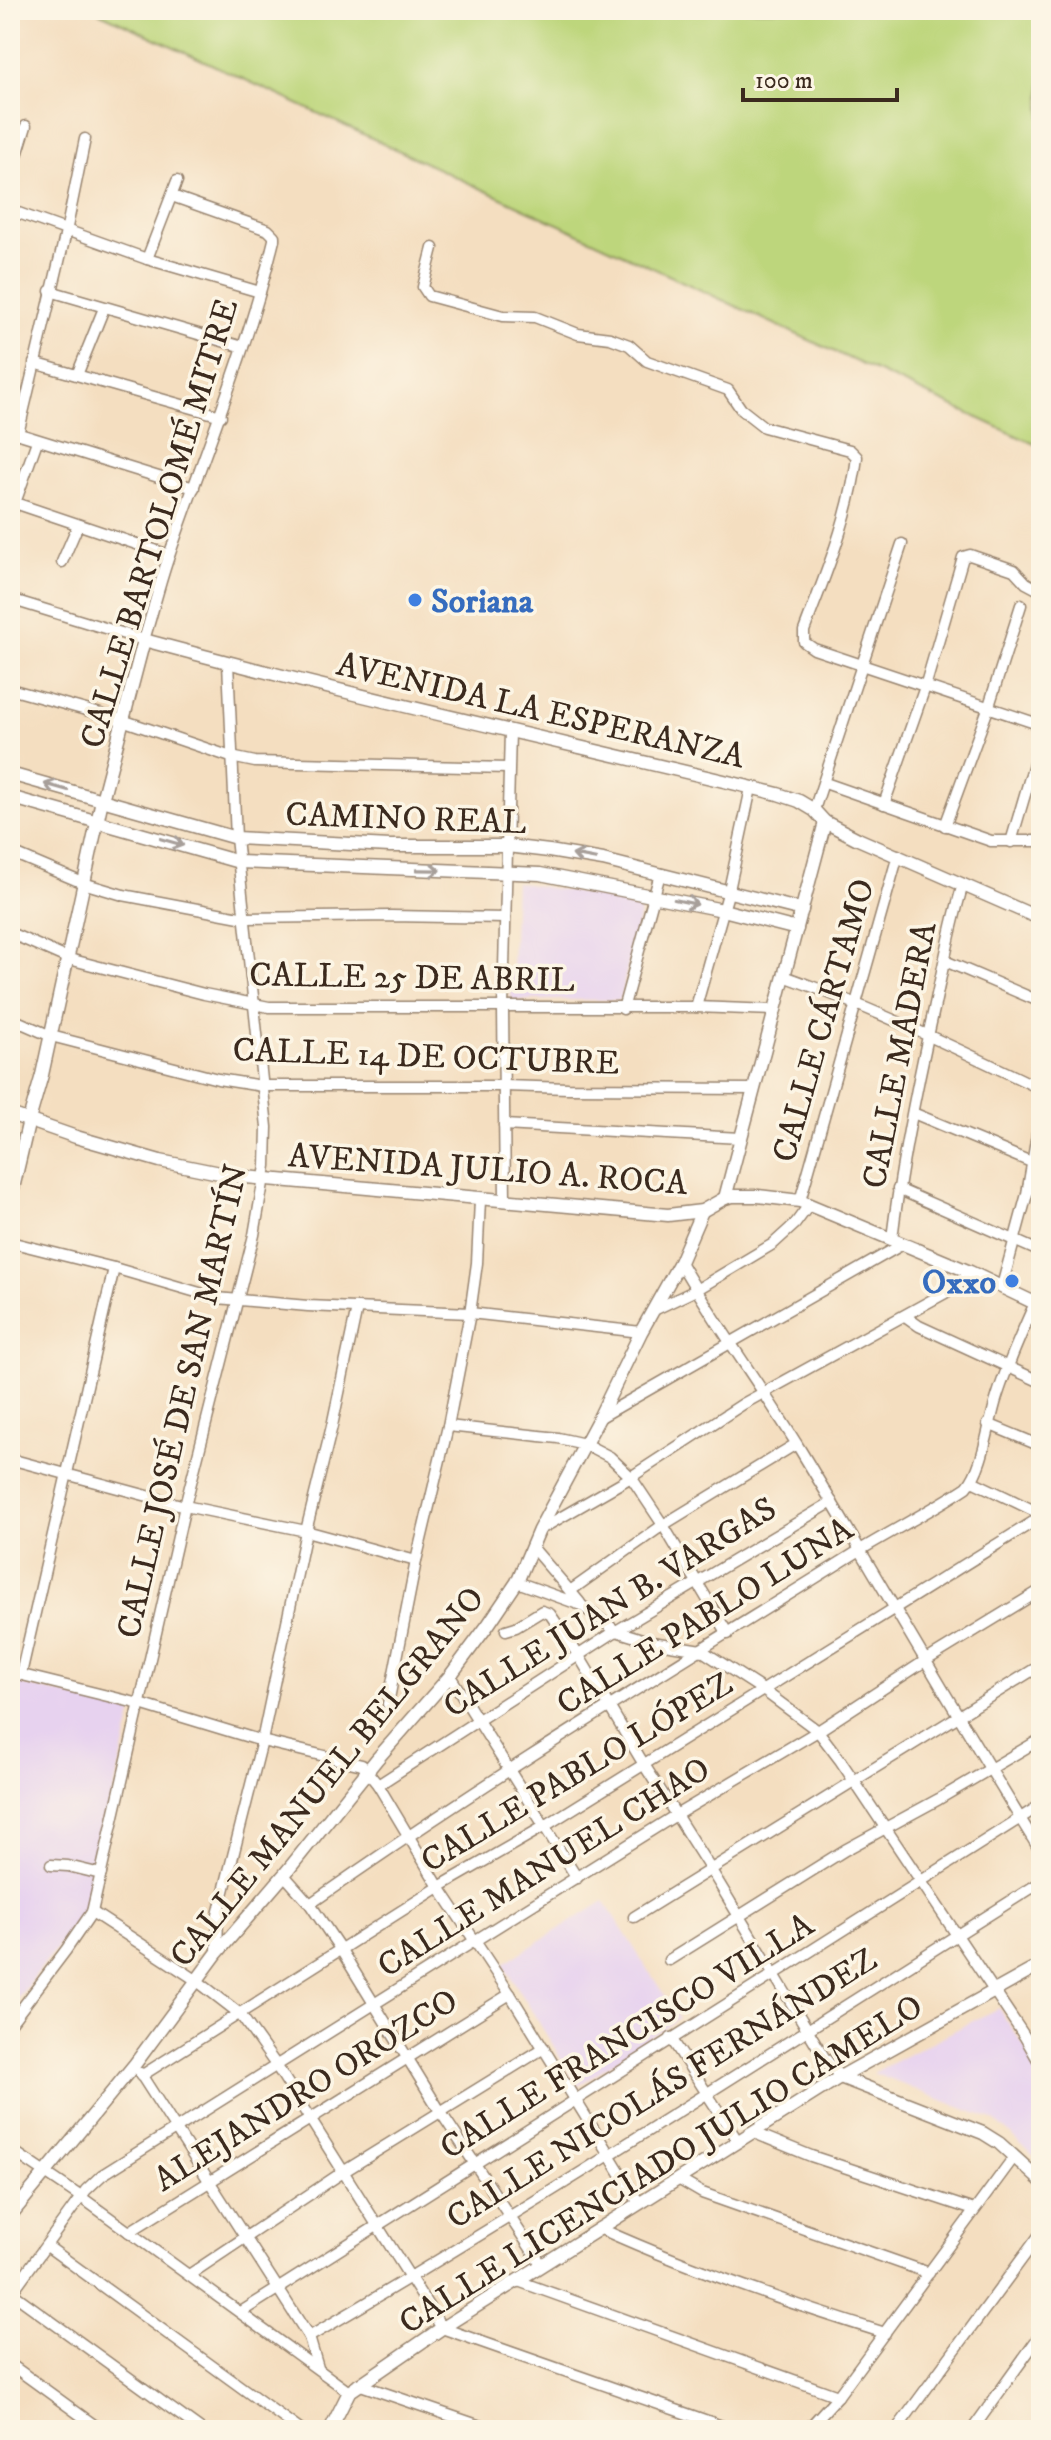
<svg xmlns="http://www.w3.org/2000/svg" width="1051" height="2440" font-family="'IM FELL DW Pica',serif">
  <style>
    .built { fill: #e7d2ef }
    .green { fill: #bdd67b; stroke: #7c804c; stroke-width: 2 }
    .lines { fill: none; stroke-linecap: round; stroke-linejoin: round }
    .minor-casing { stroke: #98846f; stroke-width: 13 }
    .tertiary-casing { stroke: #98846f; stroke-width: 15 }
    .minor { stroke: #fff; stroke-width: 10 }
    .tertiary { stroke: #fff; stroke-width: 12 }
    .oneway { stroke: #a79f9a }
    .shop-dot { fill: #3f7fe0; stroke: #fcf5e5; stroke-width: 3 }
    .labels { text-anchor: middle; stroke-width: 7; stroke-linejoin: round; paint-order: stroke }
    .street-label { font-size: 34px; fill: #3b2a1e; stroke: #fcf5e5 }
    .shop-label { font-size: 34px; font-weight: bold; fill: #366cbe; stroke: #fcf5e5; text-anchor: start }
  </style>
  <rect width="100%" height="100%" fill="#fcf5e5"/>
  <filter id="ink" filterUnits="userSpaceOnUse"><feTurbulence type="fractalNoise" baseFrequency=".0125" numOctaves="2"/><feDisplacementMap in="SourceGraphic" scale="16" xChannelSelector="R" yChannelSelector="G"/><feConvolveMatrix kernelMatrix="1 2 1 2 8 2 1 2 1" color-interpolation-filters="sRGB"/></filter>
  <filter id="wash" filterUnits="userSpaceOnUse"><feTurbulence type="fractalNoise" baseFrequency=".006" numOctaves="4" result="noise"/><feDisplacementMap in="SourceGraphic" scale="32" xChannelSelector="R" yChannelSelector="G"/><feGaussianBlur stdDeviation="1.8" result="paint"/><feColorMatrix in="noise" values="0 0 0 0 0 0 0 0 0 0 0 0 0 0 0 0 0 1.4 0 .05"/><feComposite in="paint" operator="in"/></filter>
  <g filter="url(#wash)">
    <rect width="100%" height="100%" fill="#f4dec0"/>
    <!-- built -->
    <g class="built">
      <path d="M515,882L642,904L620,1000H511Z"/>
      <path d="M10,1682L133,1711L85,1910L10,2009Z"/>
      <path d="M604,1901L679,2018L578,2086L503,1964Z"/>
      <path d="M998,2008L1037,2065L1041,2074V2163L996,2121L873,2073Z"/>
    </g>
    <!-- green -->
    <path class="green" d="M94,10H1041V447Z"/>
  </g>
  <g filter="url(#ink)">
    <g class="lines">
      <!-- minor casing -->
      <g class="minor-casing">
        <g id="minor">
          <path d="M10,178L26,126"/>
          <path d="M10,210L147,259L260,292"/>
          <path d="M433,248L423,287L429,296L503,316L535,317L578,334L610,338L629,345L647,361L728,390L741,409L764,427L850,450L857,457C850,517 825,575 804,631V642L814,649L1041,725"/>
          <path d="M147,259L177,181"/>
          <path d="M50,291L243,347"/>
          <path d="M34,363L221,416"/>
          <path d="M77,375L104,308"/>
          <path d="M10,431L194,488"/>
          <path d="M18,434L66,232L85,139"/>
          <path d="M15,503L169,555"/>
          <path d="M10,517L37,441"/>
          <path d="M62,562L78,525"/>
          <path d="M10,599L144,640C153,611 160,581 170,553C206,449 248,347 274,240V236L268,230L172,196"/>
          <path d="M10,689L122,720L231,757L255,762L508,768"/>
          <path d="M825,783L991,841H1041"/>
          <path d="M884,804L925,687L963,557L970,555L1014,570L1026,583L1041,591"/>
          <path d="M814,810L902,544"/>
          <path d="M945,826L988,709L1021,605"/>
          <path d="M1011,842L1041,740"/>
          <path d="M10,852L83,883L123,895L245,918L391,916L505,918"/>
          <path d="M10,933L69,959L204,994L269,1007H696L774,1010"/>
          <path d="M945,961L1041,1002"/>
          <path d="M784,976C873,1008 956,1048 1041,1089"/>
          <path d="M696,1007L729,890L751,788"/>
          <path d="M623,1009L660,874"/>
          <path d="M10,1018L51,1036L218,1079L262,1086H504L568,1088L754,1089"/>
          <path d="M913,1113L1031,1162"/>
          <path d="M504,1125L740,1138"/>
          <path d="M898,1189L1041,1252"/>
          <path d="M505,1201L503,1008L510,731"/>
          <path d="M800,1201L898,855"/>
          <path d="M892,1239C901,1162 917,1085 934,1009C943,967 951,925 963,884"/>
          <path d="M10,1242L114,1268L217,1298L308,1306L470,1313L641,1332"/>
          <path d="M680,1262C717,1327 762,1387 801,1451C882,1585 959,1720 1041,1852"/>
          <path d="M1002,1286L1027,1194L1041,1111"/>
          <path d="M654,1310L696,1290L773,1244L795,1224L809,1205"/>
          <path d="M905,1316L919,1326L1041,1382"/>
          <path d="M599,1418L903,1244"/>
          <path d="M988,1424L1041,1446"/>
          <path d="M448,1426L558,1438L585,1444L610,1457L631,1477L663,1525L728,1634"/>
          <path d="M10,1459L185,1506L306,1531L416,1561"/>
          <path d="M972,1481L1041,1514"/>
          <path d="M539,1530L631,1477L743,1404L945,1293L960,1283L970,1272"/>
          <path d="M532,1547L570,1591"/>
          <path d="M517,1582L581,1605L616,1631L652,1642L701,1650L763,1690L818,1731L840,1760L1025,2037L1041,2065"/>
          <path d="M580,1603L570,1591L663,1525L796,1444"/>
          <path d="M506,1630L516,1627L542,1611L550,1614L579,1656L643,1763L711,1870L824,2057L840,2077"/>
          <path d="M10,1672L140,1704L262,1741L362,1765L378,1785L439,1887L510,1994L639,2203"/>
          <path d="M21,1674L114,1268"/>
          <path d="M450,1676L577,1878"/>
          <path d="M388,1704L416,1561L448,1426L470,1313L477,1263L480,1200"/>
          <path d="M378,1785L616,1631L832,1502"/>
          <path d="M51,1865L68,1866L101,1874"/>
          <path d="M284,1875L310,1904L341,1950L440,2111L541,2264"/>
          <path d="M310,1904C487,1779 673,1667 857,1552C893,1530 931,1511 967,1487C984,1467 988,1424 997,1397C1007,1365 1021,1334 1035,1303"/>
          <path d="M92,1912L196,1980L240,2014L276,2065L442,2328L733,2430"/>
          <path d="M634,1917L1041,1665"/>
          <path d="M217,1953L218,1915L262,1741L306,1531L332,1426L357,1308"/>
          <path d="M669,1960L845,1850L939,1799L1041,1739"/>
          <path d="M10,2024L66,1950L92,1912L185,1506L254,1235L266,1166L267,1127L236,838L228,663"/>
          <path d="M671,2038L737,2140"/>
          <path d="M140,2073L309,2337L318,2368"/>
          <path d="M141,2076L439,1887L545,1826L1041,1517"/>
          <path d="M752,2132L811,2156L974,2210"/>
          <path d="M10,2149L81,2197L349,2392"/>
          <path d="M678,2179L702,2193L929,2273"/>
          <path d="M599,2228C692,2270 788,2303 885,2333"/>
          <path d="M129,2232L510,1994"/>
          <path d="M47,2246L300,2430"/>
          <path d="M189,2275L343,2172L544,2048"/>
          <path d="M518,2281L838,2396"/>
          <path d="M12,2293L201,2430"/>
          <path d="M10,2295L86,2190L102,2175L476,1940L676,1815L818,1731L925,1661L1041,1590"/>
          <path d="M241,2312L1041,1805"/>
          <path d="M309,2337C557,2192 798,2035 1041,1882"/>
          <path d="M10,2364L101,2430"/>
          <path d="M358,2384L492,2430"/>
          <path d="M807,2430L838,2396L1014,2157"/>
          <path d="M896,2430L1041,2233"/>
          <path d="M972,2430L1041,2334"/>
        </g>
      </g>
      <!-- tertiary casing -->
      <g class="tertiary-casing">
        <g id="tertiary">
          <path d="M10,774L236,838L390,846H507L549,851L603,860L802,910"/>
          <path d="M10,797L239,862L540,874L723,910L797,929"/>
          <path d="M10,1114L76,1137L160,1161L234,1176L668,1215L702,1211L725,1198L733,1196H758L800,1201L970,1272L1041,1306"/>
          <path d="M725,1198L825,822"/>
          <path d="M10,1201L29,1120L42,1075L102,800L144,640C354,697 567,743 778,794L799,801L814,810L825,822L858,839L1041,919"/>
          <path d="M840,2077L983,2133L999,2143L1041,2181"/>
          <path d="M10,2216L135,2064L217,1953L284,1875L377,1759L450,1676L488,1625L517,1582L539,1530L599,1418L641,1332L680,1262L702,1211"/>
          <path d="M330,2430L349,2392L442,2328L840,2077L1041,1965"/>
        </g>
      </g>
      <!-- minor -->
      <use href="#minor" class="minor"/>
      <!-- tertiary -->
      <use href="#tertiary" class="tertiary"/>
    </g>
    <!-- one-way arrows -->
    <defs><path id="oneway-shaft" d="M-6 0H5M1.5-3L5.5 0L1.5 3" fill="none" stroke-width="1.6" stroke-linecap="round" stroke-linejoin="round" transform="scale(2)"/></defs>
    <g class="oneway">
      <use href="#oneway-shaft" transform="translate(56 787) rotate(-164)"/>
      <use href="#oneway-shaft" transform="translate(172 842) rotate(16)"/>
      <use href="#oneway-shaft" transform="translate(584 857) rotate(-169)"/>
      <use href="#oneway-shaft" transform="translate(429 870) rotate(1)"/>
      <use href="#oneway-shaft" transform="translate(686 902) rotate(12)"/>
    </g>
  </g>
  <!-- markers -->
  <g class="shop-dot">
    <circle cx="415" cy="600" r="8"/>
    <circle cx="1012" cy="1281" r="8"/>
  </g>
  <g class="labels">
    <!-- street labels -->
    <g class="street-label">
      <text transform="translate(158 523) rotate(-73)" y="12">CALLE BARTOLOMÉ MITRE</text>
      <text transform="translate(541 709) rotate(13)" y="12">AVENIDA LA ESPERANZA</text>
      <text transform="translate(406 817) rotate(2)" y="12">CAMINO REAL</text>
      <text transform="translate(412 976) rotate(1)" y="12">CALLE 25 DE ABRIL</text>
      <text transform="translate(822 1020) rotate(-74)" y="12">CALLE CÁRTAMO</text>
      <text transform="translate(426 1055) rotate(2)" y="12">CALLE 14 DE OCTUBRE</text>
      <text transform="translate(898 1055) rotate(-79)" y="12">CALLE MADERA</text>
      <text transform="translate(488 1168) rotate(4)" y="12">AVENIDA JULIO A. ROCA</text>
      <text transform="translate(181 1401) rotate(-77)" y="12">CALLE JOSÉ DE SAN MARTÍN</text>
      <text transform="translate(609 1606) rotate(-32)" y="12">CALLE JUAN B. VARGAS</text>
      <text transform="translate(704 1615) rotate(-32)" y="12">CALLE PABLO LUNA</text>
      <text transform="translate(576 1771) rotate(-31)" y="12">CALLE PABLO LÓPEZ</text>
      <text transform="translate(326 1776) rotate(-51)" y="12">CALLE MANUEL BELGRANO</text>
      <text transform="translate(543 1866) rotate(-32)" y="12">CALLE MANUEL CHAO</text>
      <text transform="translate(626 2035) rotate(-32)" y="12">CALLE FRANCISCO VILLA</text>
      <text transform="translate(661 2087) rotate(-32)" y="12">CALLE NICOLÁS FERNÁNDEZ</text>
      <text transform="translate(305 2089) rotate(-32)" y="12">ALEJANDRO OROZCO</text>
      <text transform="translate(660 2163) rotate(-32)" y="12">CALLE LICENCIADO JULIO CAMELO</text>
    </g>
    <!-- shop labels -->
    <g class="shop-label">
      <text x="431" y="612">Soriana</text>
      <text x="996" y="1293" text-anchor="end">Oxxo</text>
    </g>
  </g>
  <!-- margin -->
  <rect width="1051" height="2440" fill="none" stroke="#fcf5e5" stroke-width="40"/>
  <!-- scale -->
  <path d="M743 88v12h154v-12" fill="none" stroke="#3b2a1e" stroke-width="4"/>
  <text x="755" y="88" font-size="24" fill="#3b2a1e" stroke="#fcf5e5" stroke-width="6" paint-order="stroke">100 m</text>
</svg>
